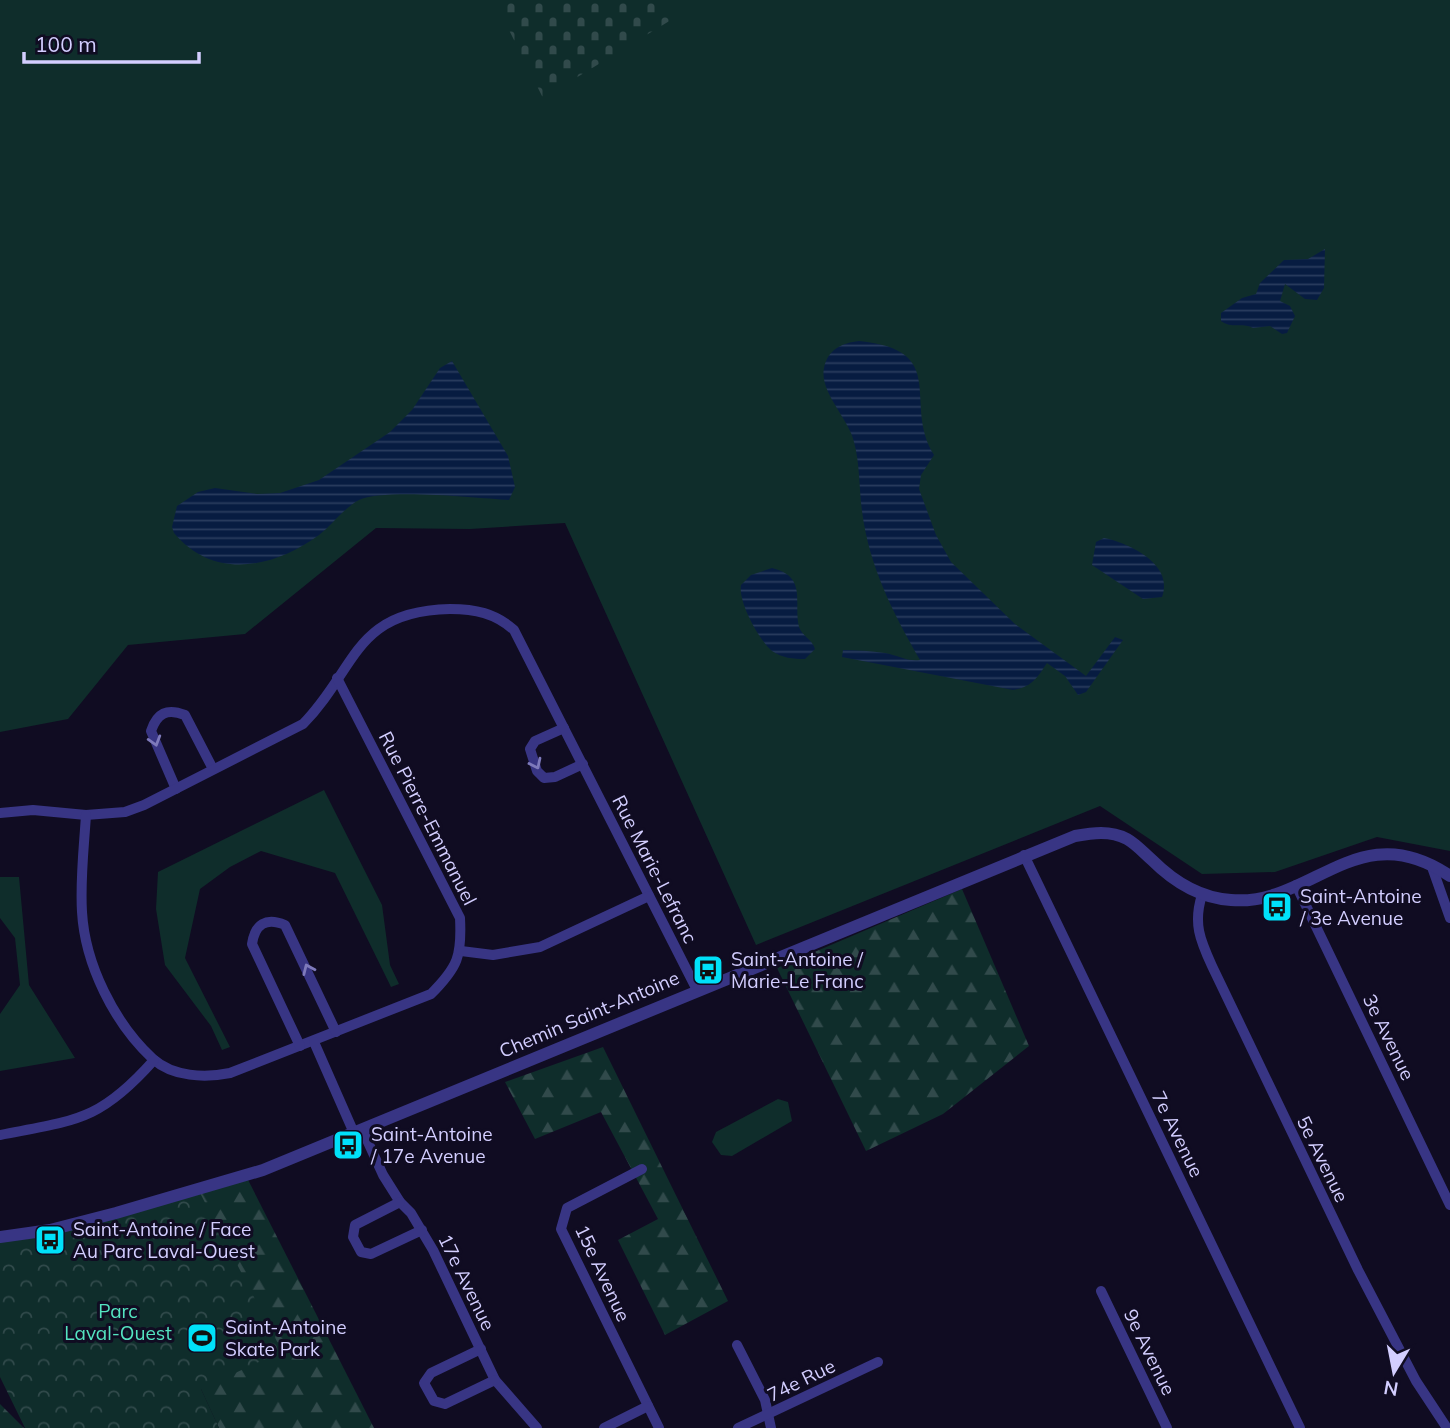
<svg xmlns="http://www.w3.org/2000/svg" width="1450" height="1428" font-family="Mulish,sans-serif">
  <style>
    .grass { fill: #0f2d2b }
    .forest { fill: url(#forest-firs) }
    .cemetery { fill: url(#cemetery-stones) }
    .park { fill: url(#park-crowns) }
    .water { fill: url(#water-rules) }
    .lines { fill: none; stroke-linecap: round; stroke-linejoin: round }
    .minor { stroke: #383584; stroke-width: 10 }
    .tertiary { stroke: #383584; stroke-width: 12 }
    .oneway { stroke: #7e7abb }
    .labels { text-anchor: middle; stroke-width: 6; stroke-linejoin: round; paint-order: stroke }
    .street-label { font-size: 19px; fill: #d3ceff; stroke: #100c22 }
    .poi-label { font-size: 19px; fill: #d3ceff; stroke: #100c22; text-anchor: start }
    .park-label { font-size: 19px; fill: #54e4c0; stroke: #100c22 }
  </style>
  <defs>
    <pattern id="forest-firs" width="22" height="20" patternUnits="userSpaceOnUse" patternTransform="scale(1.75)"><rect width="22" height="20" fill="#0f2d2b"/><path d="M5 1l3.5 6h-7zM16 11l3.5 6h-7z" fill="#314a4b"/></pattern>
    <pattern id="cemetery-stones" width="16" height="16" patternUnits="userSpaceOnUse" patternTransform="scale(1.75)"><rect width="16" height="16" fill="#0f2d2b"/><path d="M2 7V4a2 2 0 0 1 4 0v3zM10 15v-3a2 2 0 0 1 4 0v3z" fill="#314a4b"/></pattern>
    <pattern id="park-crowns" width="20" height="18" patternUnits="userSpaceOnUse" patternTransform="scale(1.75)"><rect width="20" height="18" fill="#0f2d2b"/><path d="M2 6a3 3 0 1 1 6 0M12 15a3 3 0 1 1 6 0" fill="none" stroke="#314a4b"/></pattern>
    <pattern id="water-rules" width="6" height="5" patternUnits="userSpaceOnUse" patternTransform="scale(1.75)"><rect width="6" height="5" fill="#071c41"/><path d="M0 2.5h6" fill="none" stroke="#2a3c5e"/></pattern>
  </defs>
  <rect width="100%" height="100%" fill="#100c22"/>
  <!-- grass -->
  <g class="grass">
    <path d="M0,0H1450V851L1377,837L1275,872L1202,874L1100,806L756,945L565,523L470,529L376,528L245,634L128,645L68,719L0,732Z"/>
    <path d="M324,790L382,905L390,965L399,984L391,987L335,873L261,851L230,867L200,889L185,958L230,1047L222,1050L211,1026L165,965L156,909L158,872Z"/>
    <path d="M0,877H19L29,985L75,1058L0,1071V1014L20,985L15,938L0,918Z"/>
    <path d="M778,1099L788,1102L792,1121L732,1156L721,1155L712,1142L716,1132Z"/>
  </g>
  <!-- forest -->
  <g class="forest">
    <path d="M962,889L1029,1046L943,1114L866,1151L777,968Z"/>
    <path d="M603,1047L728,1301L665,1335L618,1240L658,1219L601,1112L535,1139L505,1082Z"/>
    <path d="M243,1170L374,1428H219L201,1389L199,1191Z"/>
    <path d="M0,1404L24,1428H25H0Z"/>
  </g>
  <!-- cemetery -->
  <path class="cemetery" d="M494,0H661L671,20L543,98Z"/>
  <!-- park -->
  <path class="park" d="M199,1191L282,1351L201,1389L219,1428H25L0,1377V1237Z"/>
  <!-- water -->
  <g class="water">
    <path d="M1325,249L1324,288L1317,300L1305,299L1285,284L1280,301L1290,306L1295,316L1287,333L1282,334L1270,326L1253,328C1243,322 1231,329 1221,321V313L1242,298L1256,294L1260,283L1284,260L1308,259Z"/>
    <path d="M859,341C951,350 902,403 934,455L921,475L919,489L936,535L951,562L1015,624L1086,676L1115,637L1123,640L1086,692L1078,695L1065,676L1047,663C1037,678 1032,687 1013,690L842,657L843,650C857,650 871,651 885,653C897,655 908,662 920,660C893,613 869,566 862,511C859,488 860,464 854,442C849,419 819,392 824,368C828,349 842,343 859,341Z"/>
    <path d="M452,361L508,456L515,487L509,500C478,498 384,488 359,500C344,508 332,525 319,535C274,568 214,581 174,533L172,527L177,506L198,492L215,488L257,494L280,493L319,480L390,432L412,410L440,368Z"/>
    <path d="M1104,538C1129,543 1174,564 1162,597L1143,599L1092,565L1096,542Z"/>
    <path d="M772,568C808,577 793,602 799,627C802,636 812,639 815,649L805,659C793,659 782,658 772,651C759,640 738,602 741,585L751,575Z"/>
  </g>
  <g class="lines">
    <!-- minor -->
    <g class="minor">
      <path d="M564,728L535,741L530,749L537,771L544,778L555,777L583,764"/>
      <path d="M176,789L151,731C157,713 167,708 185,715L213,769"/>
      <path d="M0,813L33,810L86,815L125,812L144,805L303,724C357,669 353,611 450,609C475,609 495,613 514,630L697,990"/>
      <path d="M86,815C84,847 80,879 82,912C85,964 114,1023 153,1059C173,1077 205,1078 230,1073L431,994C458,967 462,956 460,918L337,678"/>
      <path d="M1024,855L1300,1428"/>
      <path d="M1432,867L1450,918"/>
      <path d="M1296,885L1450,1205"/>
      <path d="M1202,895C1193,923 1200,940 1212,966L1358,1270L1416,1381L1447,1428"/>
      <path d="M461,951L493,955L540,947L649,896"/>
      <path d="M314,1042L354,1133"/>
      <path d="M300,1046L252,944C255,924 266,917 285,925L336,1032"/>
      <path d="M362,1129L383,1175L400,1202L411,1213L433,1250L495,1380L537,1428"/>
      <path d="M0,1135C77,1120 100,1121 154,1060"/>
      <path d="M642,1169L567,1208L561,1229L659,1428"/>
      <path d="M400,1202L355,1225L353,1237L361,1252L371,1254L422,1230"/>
      <path d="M1101,1291L1167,1428"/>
      <path d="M737,1345L765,1400L771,1428"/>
      <path d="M481,1349L431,1373L424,1383L434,1401L445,1404L495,1380"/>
      <path d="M604,1428L648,1406"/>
      <path d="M738,1428L878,1362"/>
    </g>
    <!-- tertiary -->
    <path class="tertiary" d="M0,1237L50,1230L116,1213L263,1170L1075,836C1092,833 1110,830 1127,839C1136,844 1144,853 1152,860C1174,882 1200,898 1231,900C1312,907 1358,813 1450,876"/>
  </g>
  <!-- one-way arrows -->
  <defs><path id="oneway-chevron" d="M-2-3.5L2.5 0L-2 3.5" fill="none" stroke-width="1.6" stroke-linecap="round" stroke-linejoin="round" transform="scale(1.75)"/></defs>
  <g class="oneway">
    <use href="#oneway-chevron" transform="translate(155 741) rotate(73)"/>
    <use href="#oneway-chevron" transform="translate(536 764) rotate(64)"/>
    <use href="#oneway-chevron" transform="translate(308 969) rotate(-114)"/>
  </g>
  <!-- icons -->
  <defs>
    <g id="bus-square" transform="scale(1.575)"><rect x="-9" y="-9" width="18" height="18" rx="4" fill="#00e1f9" stroke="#100c22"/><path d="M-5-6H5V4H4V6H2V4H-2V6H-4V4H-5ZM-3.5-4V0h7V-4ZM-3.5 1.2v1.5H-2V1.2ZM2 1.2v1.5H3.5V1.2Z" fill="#111"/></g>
    <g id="stadium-square" transform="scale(1.575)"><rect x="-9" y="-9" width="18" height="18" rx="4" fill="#00e1f9" stroke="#100c22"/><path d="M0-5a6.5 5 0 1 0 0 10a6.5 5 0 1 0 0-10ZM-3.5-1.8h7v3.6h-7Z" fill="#111"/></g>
  </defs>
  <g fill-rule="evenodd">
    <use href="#bus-square" x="1277" y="907"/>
    <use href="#bus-square" x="708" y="970"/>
    <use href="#bus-square" x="348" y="1145"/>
    <use href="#bus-square" x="50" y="1240"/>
    <use href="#stadium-square" x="202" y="1338"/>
  </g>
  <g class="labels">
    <!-- street labels -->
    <g class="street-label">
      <text transform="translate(428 818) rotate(63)" y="7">Rue Pierre-Emmanuel</text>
      <text transform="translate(655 869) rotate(63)" y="7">Rue Marie-Lefranc</text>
      <text transform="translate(589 1014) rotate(-23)" y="7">Chemin Saint-Antoine</text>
      <text transform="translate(1389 1037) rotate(64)" y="7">3e Avenue</text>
      <text transform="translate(1178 1134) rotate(64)" y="7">7e Avenue</text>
      <text transform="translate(1323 1159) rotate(64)" y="7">5e Avenue</text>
      <text transform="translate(603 1273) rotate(65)" y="7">15e Avenue</text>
      <text transform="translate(467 1282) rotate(64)" y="7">17e Avenue</text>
      <text transform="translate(1150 1352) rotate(64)" y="7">9e Avenue</text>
      <text transform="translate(801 1380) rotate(-26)" y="7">74e Rue</text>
    </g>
    <!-- poi labels -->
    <g class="poi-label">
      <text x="1300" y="903">Saint-Antoine<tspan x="1300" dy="22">/ 3e Avenue</tspan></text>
      <text x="731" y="966">Saint-Antoine /<tspan x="731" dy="22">Marie-Le Franc</tspan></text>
      <text x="371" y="1141">Saint-Antoine<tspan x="371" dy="22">/ 17e Avenue</tspan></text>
      <text x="73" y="1236">Saint-Antoine / Face<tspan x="73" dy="22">Au Parc Laval-Ouest</tspan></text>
      <text x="225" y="1334">Saint-Antoine<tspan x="225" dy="22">Skate Park</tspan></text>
    </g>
    <!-- park labels -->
    <g class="park-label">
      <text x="118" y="1318">Parc<tspan x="118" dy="22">Laval-Ouest</tspan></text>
    </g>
  </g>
  <!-- north arrow -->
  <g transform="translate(1394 1372) rotate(190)" stroke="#100c22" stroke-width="5" paint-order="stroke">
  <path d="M0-5L12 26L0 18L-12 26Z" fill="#d3ceff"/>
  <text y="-10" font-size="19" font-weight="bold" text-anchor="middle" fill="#d3ceff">N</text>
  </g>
  <!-- scale -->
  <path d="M24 52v10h175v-10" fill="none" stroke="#d3ceff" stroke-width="3.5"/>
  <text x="35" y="52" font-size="21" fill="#d3ceff" stroke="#100c22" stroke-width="5" paint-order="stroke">100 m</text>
</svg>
